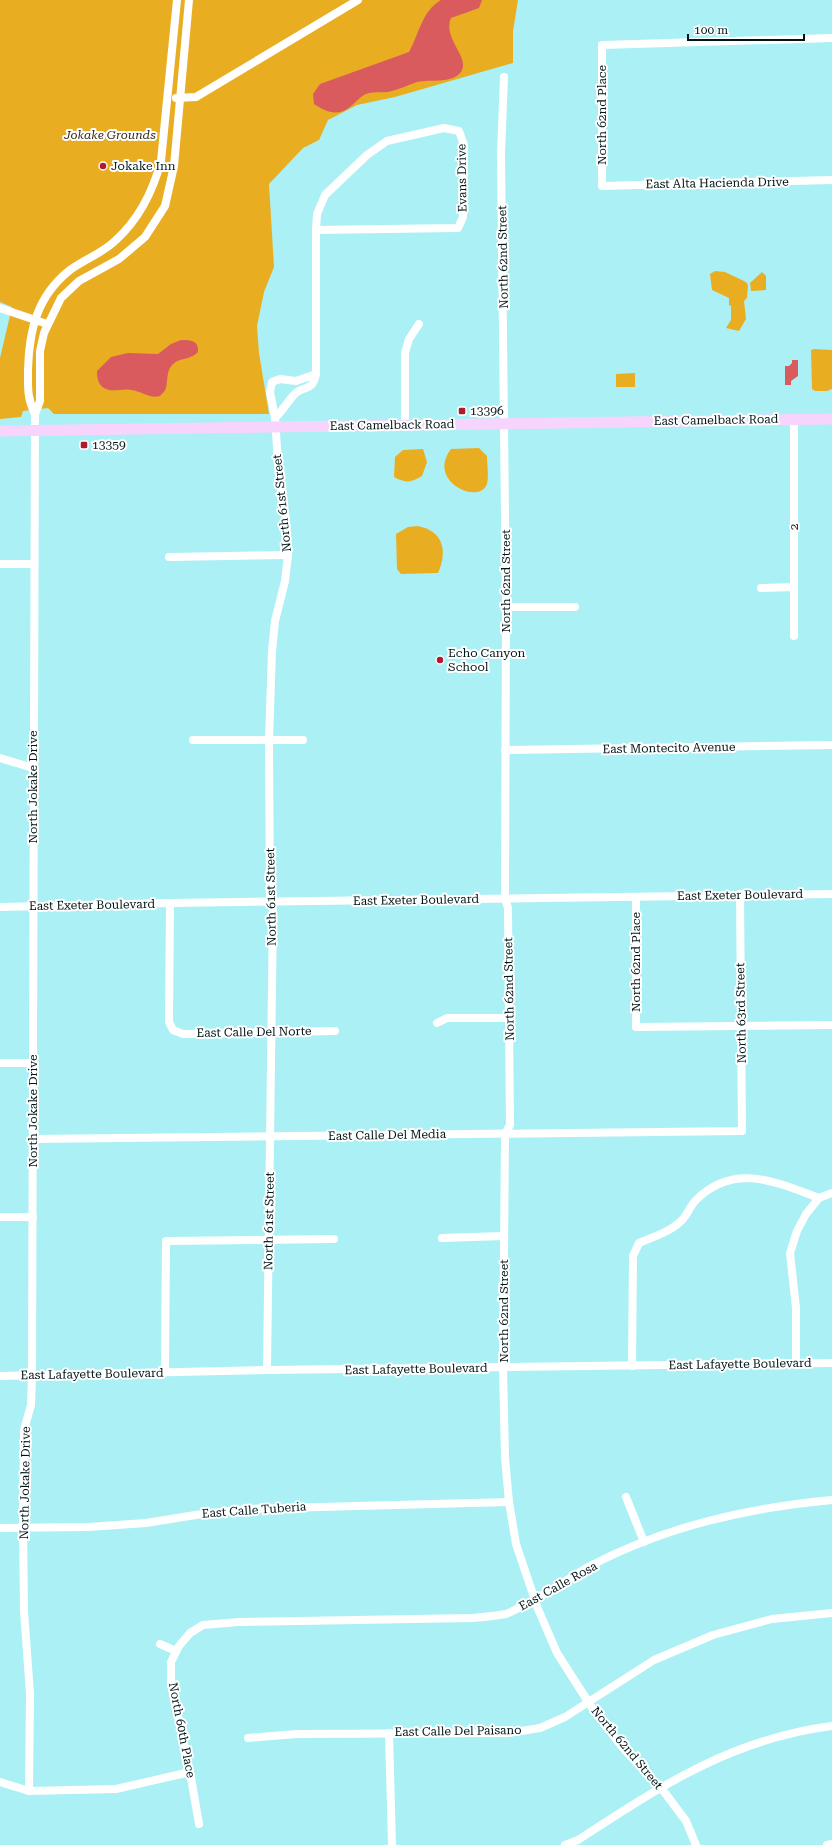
<svg xmlns="http://www.w3.org/2000/svg" width="832" height="1845" font-family="'Roboto Serif',serif">
  <style>
    .green { fill: #e9ad22 }
    .water { fill: #d95b5d }
    .lines { fill: none; stroke-linecap: round; stroke-linejoin: round }
    .minor { stroke: #fff; stroke-width: 8 }
    .major { stroke: #f7d4fc; stroke-width: 11 }
    .poi-dot { fill: #af1b2d; stroke: #fff; stroke-width: 1.5 }
    .labels { text-anchor: middle; stroke-width: 4; stroke-linejoin: round; paint-order: stroke }
    .street-label { font-size: 12px; fill: #001518; stroke: #fff }
    .park-label { font-size: 12px; font-style: italic; fill: #342914; stroke: #fff }
    .poi-label { font-size: 12px; fill: #001518; stroke: #fff; text-anchor: start }
  </style>
  <rect width="100%" height="100%" fill="#abf0f5"/>
  <!-- green -->
  <g class="green">
    <path d="M0,0H518L513,31V63L395,97L357,105L328,120L319,140L303,148L269,184L274,267L264,292L257,326L259,353L269,414H54L48,408L23,411L21,417L0,419V358L12,307L0,302Z"/>
    <path d="M715,271L725,272L746,282L748,285L747,298L744,301L746,319L739,331L726,328L731,320V306L729,305V298L712,290L710,274Z"/>
    <path d="M762,272L766,276V290L751,291L750,283Z"/>
    <path d="M814,349L832,350V389L827,391H815L812,389L811,350Z"/>
    <path d="M635,373V387H616V374Z"/>
    <path d="M479,448L487,456C487,464 489,476 487,484C479,506 426,481 451,449Z"/>
    <path d="M423,449L427,462L422,476C411,483 405,483 394,477L395,457L403,450Z"/>
    <path d="M417,526C443,530 448,551 438,573L401,574L397,569L396,534L408,527Z"/>
  </g>
  <!-- water -->
  <g class="water">
    <path d="M441,0H482L479,8L451,18C442,38 471,58 461,72C452,84 430,79 417,82C408,85 398,90 388,92C381,93 371,91 364,95C356,100 350,110 340,112C331,114 321,109 314,104L313,94L320,84L409,52C419,34 422,11 441,0Z"/>
    <path d="M181,340C190,340 199,340 198,352C191,360 181,357 173,364C166,371 168,380 166,388C165,391 162,394 160,396C149,399 142,391 131,390C123,388 111,393 104,388C98,384 97,378 97,371L111,357L128,353L158,354L171,344Z"/>
    <path d="M792,360H798V376L791,381V385H785V366H789L792,363Z"/>
  </g>
  <g class="lines">
    <!-- minor -->
    <g class="minor">
      <path d="M832,38L602,45V186L832,180"/>
      <path d="M504,77L501,153L506,607L505,898L508,908L510,1125L505,1134L503,1368L505,1458L509,1502L516,1544L538,1609L557,1653L594,1711L623,1748L665,1793L686,1821L696,1845"/>
      <path d="M176,98L196,97L358,0"/>
      <path d="M0,308L47,324"/>
      <path d="M35,414C27,398 28,388 28,370C29,330 37,296 70,270C85,259 103,253 116,240C139,219 153,191 161,161L177,0"/>
      <path d="M275,418C283,410 286,404 293,396C302,384 312,394 316,374V230L317,214L325,195L367,155L387,141L444,128L459,131L464,145L463,217L458,228L316,230"/>
      <path d="M405,425V353L409,339L419,324"/>
      <path d="M169,557L288,555"/>
      <path d="M0,564H33"/>
      <path d="M761,588L794,587"/>
      <path d="M506,607H575"/>
      <path d="M794,636V419"/>
      <path d="M193,740H303"/>
      <path d="M505,750L832,745"/>
      <path d="M0,758L33,768"/>
      <path d="M636,897V1027L832,1025"/>
      <path d="M170,903L169,1022L173,1030L183,1034L335,1031"/>
      <path d="M0,907L170,903L832,894"/>
      <path d="M437,1023L447,1018H510"/>
      <path d="M0,1063H33"/>
      <path d="M32,1139L742,1131L740,894"/>
      <path d="M0,1217H33"/>
      <path d="M442,1238L504,1236"/>
      <path d="M796,1364V1308L790,1253L797,1231L806,1214L819,1198"/>
      <path d="M632,1366L633,1256L639,1243C653,1237 672,1231 682,1220C688,1214 690,1206 696,1200C734,1162 776,1182 819,1198L832,1193"/>
      <path d="M267,1370L273,910L270,902L269,740L272,651L275,621L285,581L288,555L286,519L279,477L275,418L270,392L272,382L280,379L296,381L316,374"/>
      <path d="M165,1372L166,1241L334,1239"/>
      <path d="M0,1376L267,1370L832,1363"/>
      <path d="M626,1497L644,1542"/>
      <path d="M0,1528L89,1527L146,1523L202,1514L247,1509L509,1502"/>
      <path d="M160,1644L176,1651"/>
      <path d="M389,1733L392,1845"/>
      <path d="M248,1738L297,1734L508,1733L540,1728L565,1717L654,1660L713,1635L772,1619L832,1613"/>
      <path d="M0,1782L29,1791L116,1789L190,1772"/>
      <path d="M29,1791L30,1694L24,1611L23,1527L24,1430L31,1405L32,1376L35,414L40,401V351L44,333L61,298L79,281L119,259L145,237L165,206L174,166L189,0"/>
      <path d="M199,1824L190,1772L171,1685V1662L179,1646L190,1633L203,1625L239,1622L473,1618C483,1617 495,1616 506,1614C511,1612 517,1609 522,1606C546,1595 567,1579 590,1566C667,1526 747,1508 832,1500"/>
      <path d="M565,1845L578,1840C661,1786 731,1739 832,1726"/>
      <path d="M827,1845L832,1844"/>
    </g>
    <!-- major -->
    <path class="major" d="M0,431L832,419"/>
  </g>
  <!-- markers -->
  <g class="poi-dot">
    <circle cx="103" cy="166" r="4"/>
    <rect x="458" y="407" width="8" height="8" rx="2"/>
    <rect x="80" y="441" width="8" height="8" rx="2"/>
    <circle cx="440" cy="660" r="4"/>
  </g>
  <g class="labels">
    <!-- street labels -->
    <g class="street-label">
      <text transform="translate(602 115) rotate(-90)" y="4">North 62nd Place</text>
      <text transform="translate(462 178) rotate(-91)" y="4">Evans Drive</text>
      <text transform="translate(717 183) rotate(-1)" y="4">East Alta Hacienda Drive</text>
      <text transform="translate(503 257) rotate(-91)" y="4">North 62nd Street</text>
      <text transform="translate(716 420) rotate(-1)" y="4">East Camelback Road</text>
      <text transform="translate(392 425) rotate(-1)" y="4">East Camelback Road</text>
      <text transform="translate(282 503) rotate(-96)" y="4">North 61st Street</text>
      <text transform="translate(794 527) rotate(-90)" y="4">2</text>
      <text transform="translate(506 581) rotate(-90)" y="4">North 62nd Street</text>
      <text transform="translate(669 748) rotate(-1)" y="4">East Montecito Avenue</text>
      <text transform="translate(33 787) rotate(-90)" y="4">North Jokake Drive</text>
      <text transform="translate(740 895) rotate(-1)" y="4">East Exeter Boulevard</text>
      <text transform="translate(271 897) rotate(-91)" y="4">North 61st Street</text>
      <text transform="translate(416 900) rotate(-1)" y="4">East Exeter Boulevard</text>
      <text transform="translate(92 905) rotate(-1)" y="4">East Exeter Boulevard</text>
      <text transform="translate(636 962) rotate(-90)" y="4">North 62nd Place</text>
      <text transform="translate(509 989) rotate(-91)" y="4">North 62nd Street</text>
      <text transform="translate(741 1013) rotate(-91)" y="4">North 63rd Street</text>
      <text transform="translate(254 1032) rotate(-1)" y="4">East Calle Del Norte</text>
      <text transform="translate(33 1111) rotate(-90)" y="4">North Jokake Drive</text>
      <text transform="translate(387 1135) rotate(-1)" y="4">East Calle Del Media</text>
      <text transform="translate(269 1221) rotate(-89)" y="4">North 61st Street</text>
      <text transform="translate(504 1311) rotate(-90)" y="4">North 62nd Street</text>
      <text transform="translate(740 1364) rotate(-1)" y="4">East Lafayette Boulevard</text>
      <text transform="translate(416 1369) rotate(-1)" y="4">East Lafayette Boulevard</text>
      <text transform="translate(92 1374) rotate(-1)" y="4">East Lafayette Boulevard</text>
      <text transform="translate(25 1483) rotate(-89)" y="4">North Jokake Drive</text>
      <text transform="translate(254 1510) rotate(-4)" y="4">East Calle Tuberia</text>
      <text transform="translate(558 1586) rotate(-29)" y="4">East Calle Rosa</text>
      <text transform="translate(182 1730) rotate(79)" y="4">North 60th Place</text>
      <text transform="translate(458 1731) rotate(-1)" y="4">East Calle Del Paisano</text>
      <text transform="translate(627 1748) rotate(50)" y="4">North 62nd Street</text>
    </g>
    <!-- park labels -->
    <g class="park-label">
      <text x="110" y="139">Jokake Grounds</text>
    </g>
    <!-- poi labels -->
    <g class="poi-label">
      <text x="111" y="170">Jokake Inn</text>
      <text x="470" y="415">13396</text>
      <text x="92" y="449">13359</text>
      <text x="448" y="657">Echo Canyon<tspan x="448" dy="14">School</tspan></text>
    </g>
  </g>
  <!-- scale -->
  <path d="M688 34v6h116v-6" fill="none" stroke="#001518" stroke-width="2"/>
  <text x="694" y="34" font-size="12" fill="#001518" stroke="#ffffff" stroke-width="3" paint-order="stroke">100 m</text>
</svg>
